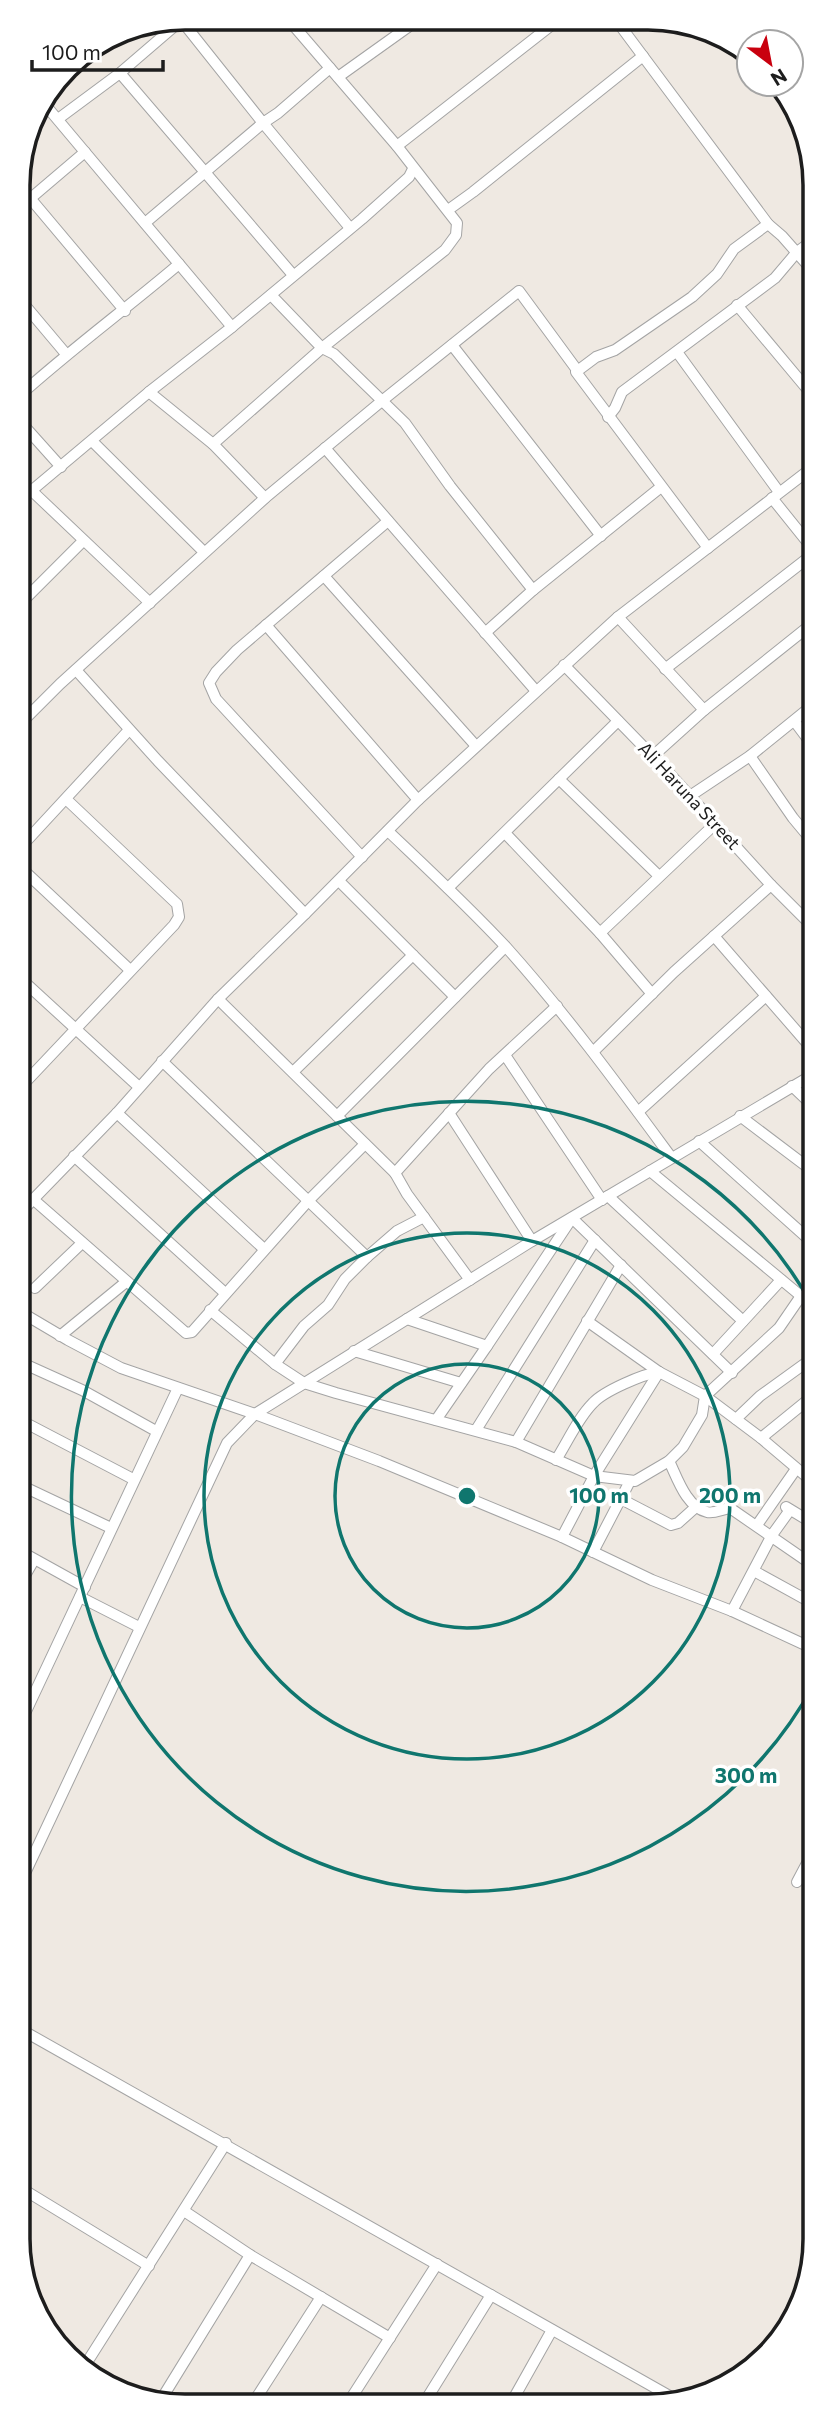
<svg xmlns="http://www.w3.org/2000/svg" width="833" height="2424" font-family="Commissioner,sans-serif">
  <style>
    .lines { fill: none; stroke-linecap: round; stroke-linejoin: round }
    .minor-casing { stroke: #a4a4a4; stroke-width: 12 }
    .minor { stroke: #fff; stroke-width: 10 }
    .ring { fill: none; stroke: #0f766e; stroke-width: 3.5 }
    .labels { text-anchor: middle; stroke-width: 7; stroke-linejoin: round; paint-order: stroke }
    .street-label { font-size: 18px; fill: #1d1d1d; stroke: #fff }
    .rim { fill: none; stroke: #1d1d1d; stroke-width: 3.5 }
    .centre { fill: #0f766e; stroke: #fff; stroke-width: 3.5 }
    .ring-label { font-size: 21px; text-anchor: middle; font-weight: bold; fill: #0f766e; stroke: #fff; stroke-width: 7; stroke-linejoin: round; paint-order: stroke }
  </style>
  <rect width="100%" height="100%" fill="#efe9e2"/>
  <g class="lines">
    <!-- minor casing -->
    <g class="minor-casing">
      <g id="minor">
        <path d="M181,20L263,123L278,113L330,68"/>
        <path d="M616,20L768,224L782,236L812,270"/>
        <path d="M408,27L421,19"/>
        <path d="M120,73L293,275"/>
        <path d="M338,77L408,27L402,19"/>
        <path d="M42,101L232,327"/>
        <path d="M58,119L120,73L184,18"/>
        <path d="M397,146L558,20"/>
        <path d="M30,198L125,311"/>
        <path d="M18,209L85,152"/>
        <path d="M448,210L473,192L643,56"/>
        <path d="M145,223L263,123L350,228"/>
        <path d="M271,295L322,348L334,354L405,423L450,486L533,590L661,487"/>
        <path d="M18,297L66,354"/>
        <path d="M737,305L813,396"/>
        <path d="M452,345L601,536"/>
        <path d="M677,352L779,492"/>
        <path d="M149,392L213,444L265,498"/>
        <path d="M18,397C70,350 126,309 179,264"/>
        <path d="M608,417L615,408L622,392L775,278L797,252L812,241"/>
        <path d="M18,419L61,467"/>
        <path d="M92,441L204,552"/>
        <path d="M213,444L322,348L445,250L456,235L457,223L397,146L287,18"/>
        <path d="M325,448L536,691"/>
        <path d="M32,491L150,603"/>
        <path d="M772,498L813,549"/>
        <path d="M18,502L149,392L232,327L362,219L409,177L413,169"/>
        <path d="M708,548L576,372L596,357L615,350L692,297L717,274L734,249L768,224"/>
        <path d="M324,576L476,746"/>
        <path d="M18,606L83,541"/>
        <path d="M618,617L704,710"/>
        <path d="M266,625L418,800"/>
        <path d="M485,633L533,590"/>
        <path d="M564,665L669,773L771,885L813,927"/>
        <path d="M665,669L813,554"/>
        <path d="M76,670L158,761L305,914"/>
        <path d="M795,722L813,746"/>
        <path d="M19,725L60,684L265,498L383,400L519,291L577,370"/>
        <path d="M653,756L704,710L813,623"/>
        <path d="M750,756L793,818L813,842"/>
        <path d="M559,779L659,876"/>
        <path d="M690,796L750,756L813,705"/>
        <path d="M388,831C428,869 469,907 506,947C566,1014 618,1085 671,1157"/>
        <path d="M505,833L600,933L652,994"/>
        <path d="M19,849L129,730"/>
        <path d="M362,857L216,699L209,683L216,672L237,650L388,521"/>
        <path d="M19,866L130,970"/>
        <path d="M339,881L455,997"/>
        <path d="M448,888L618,721"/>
        <path d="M600,933L715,824"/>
        <path d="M714,936L813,1050"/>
        <path d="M19,977L139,1087"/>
        <path d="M218,999L395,1173L407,1194L470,1280"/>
        <path d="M594,1051L674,972L771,885"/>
        <path d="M505,1055L602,1200"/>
        <path d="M162,1061L367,1257"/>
        <path d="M293,1072L413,955"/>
        <path d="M792,1086L814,1107"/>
        <path d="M19,1089L174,925L179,917L177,904L66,799"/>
        <path d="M638,1112L766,996"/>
        <path d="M117,1113L264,1249"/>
        <path d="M449,1113L532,1241"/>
        <path d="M337,1116L505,947"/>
        <path d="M740,1116L814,1172"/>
        <path d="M699,1141L814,1244"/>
        <path d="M74,1156L225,1293"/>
        <path d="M650,1171L801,1296"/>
        <path d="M395,1173L489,1069L557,1006"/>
        <path d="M608,1196L743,1321"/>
        <path d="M34,1200L186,1333L192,1332L309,1200L365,1144"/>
        <path d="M19,1214L117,1113L218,999L305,914L418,800L618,617L813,467"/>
        <path d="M35,1288L82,1243"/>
        <path d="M210,1310L275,1364L304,1383L336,1393L516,1442L594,1476L635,1481L669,1461L683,1447L702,1415L705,1396L779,1328L814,1277"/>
        <path d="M19,1311L68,1340L121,1368L255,1414L379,1461L562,1537L652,1580L732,1611L814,1649"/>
        <path d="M407,1319L487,1346L572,1218L732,1373"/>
        <path d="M587,1321L659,1372L705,1396L761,1438L814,1483"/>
        <path d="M60,1336L126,1282"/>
        <path d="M354,1351L461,1383"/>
        <path d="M713,1354L781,1280"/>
        <path d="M20,1362L82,1390L156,1431"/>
        <path d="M275,1364L304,1326L328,1305L345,1279L367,1257L397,1231L424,1217"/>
        <path d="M736,1419L760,1396L814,1357"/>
        <path d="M20,1420L133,1479"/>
        <path d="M436,1420L487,1346"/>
        <path d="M476,1430L595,1240"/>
        <path d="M761,1438L814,1395"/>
        <path d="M516,1442L621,1265"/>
        <path d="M556,1460C568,1441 578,1418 593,1403C604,1391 643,1374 659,1372"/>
        <path d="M669,1461C677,1477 686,1507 707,1512C714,1514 722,1509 730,1508L814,1566"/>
        <path d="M20,1485L111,1528"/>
        <path d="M621,1499L671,1525L678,1523L697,1506"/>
        <path d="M786,1507L814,1524"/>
        <path d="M757,1525L796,1469"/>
        <path d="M562,1537L594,1476L659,1372"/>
        <path d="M20,1551L85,1587"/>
        <path d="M593,1552L630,1481"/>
        <path d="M754,1571L814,1604"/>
        <path d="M20,1584L34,1560"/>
        <path d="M80,1597L139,1627"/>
        <path d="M732,1611L772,1535L790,1510"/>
        <path d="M20,1724L178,1388"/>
        <path d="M797,1882L815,1848"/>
        <path d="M20,1884L227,1443L255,1414L532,1241L814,1074"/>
        <path d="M20,2029L682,2403"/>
        <path d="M21,2188L149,2266"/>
        <path d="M184,2211L250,2255L390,2338"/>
        <path d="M84,2367L226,2143"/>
        <path d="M159,2403L250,2255"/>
        <path d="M253,2403L321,2297"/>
        <path d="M348,2403L437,2264"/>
        <path d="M424,2403L491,2295"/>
        <path d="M511,2403L552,2330"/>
      </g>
    </g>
    <!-- minor -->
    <use href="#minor" class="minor"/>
  </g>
  <!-- distance rings -->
  <g class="ring">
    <circle cx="467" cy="1496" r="132"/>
    <circle cx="467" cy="1496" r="263"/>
    <path d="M814 1684A395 395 0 1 1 812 1305"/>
  </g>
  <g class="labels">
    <!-- street labels -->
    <g class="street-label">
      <text transform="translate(689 796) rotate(47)" y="6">Ali Haruna Street</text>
    </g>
  </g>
  <!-- crop -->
  <path d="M0 0H833V2424H0ZM185 30H648A155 155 0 0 1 803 185V2239A155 155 0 0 1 648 2394H185A155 155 0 0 1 30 2239V185A155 155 0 0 1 185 30Z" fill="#fff" fill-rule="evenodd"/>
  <path class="rim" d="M185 30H648A155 155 0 0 1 803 185V2239A155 155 0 0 1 648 2394H185A155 155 0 0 1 30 2239V185A155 155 0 0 1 185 30Z"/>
  <circle cx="467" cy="1496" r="10" class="centre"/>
  <g class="ring-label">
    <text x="599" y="1503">100 m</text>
    <text x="730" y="1503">200 m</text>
    <text x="746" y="1783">300 m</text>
  </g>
  <!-- north arrow -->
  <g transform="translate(770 63) rotate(148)"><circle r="33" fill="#ffffff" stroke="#a5a5a5" stroke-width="2"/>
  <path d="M0-5L12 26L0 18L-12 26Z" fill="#c9000e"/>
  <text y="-10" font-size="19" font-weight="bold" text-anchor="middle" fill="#1d1d1d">N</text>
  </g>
  <!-- scale -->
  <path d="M32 60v10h131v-10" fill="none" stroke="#1d1d1d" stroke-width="3.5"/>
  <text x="42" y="60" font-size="21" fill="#1d1d1d" stroke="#ffffff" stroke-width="5" paint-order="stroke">100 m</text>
</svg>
